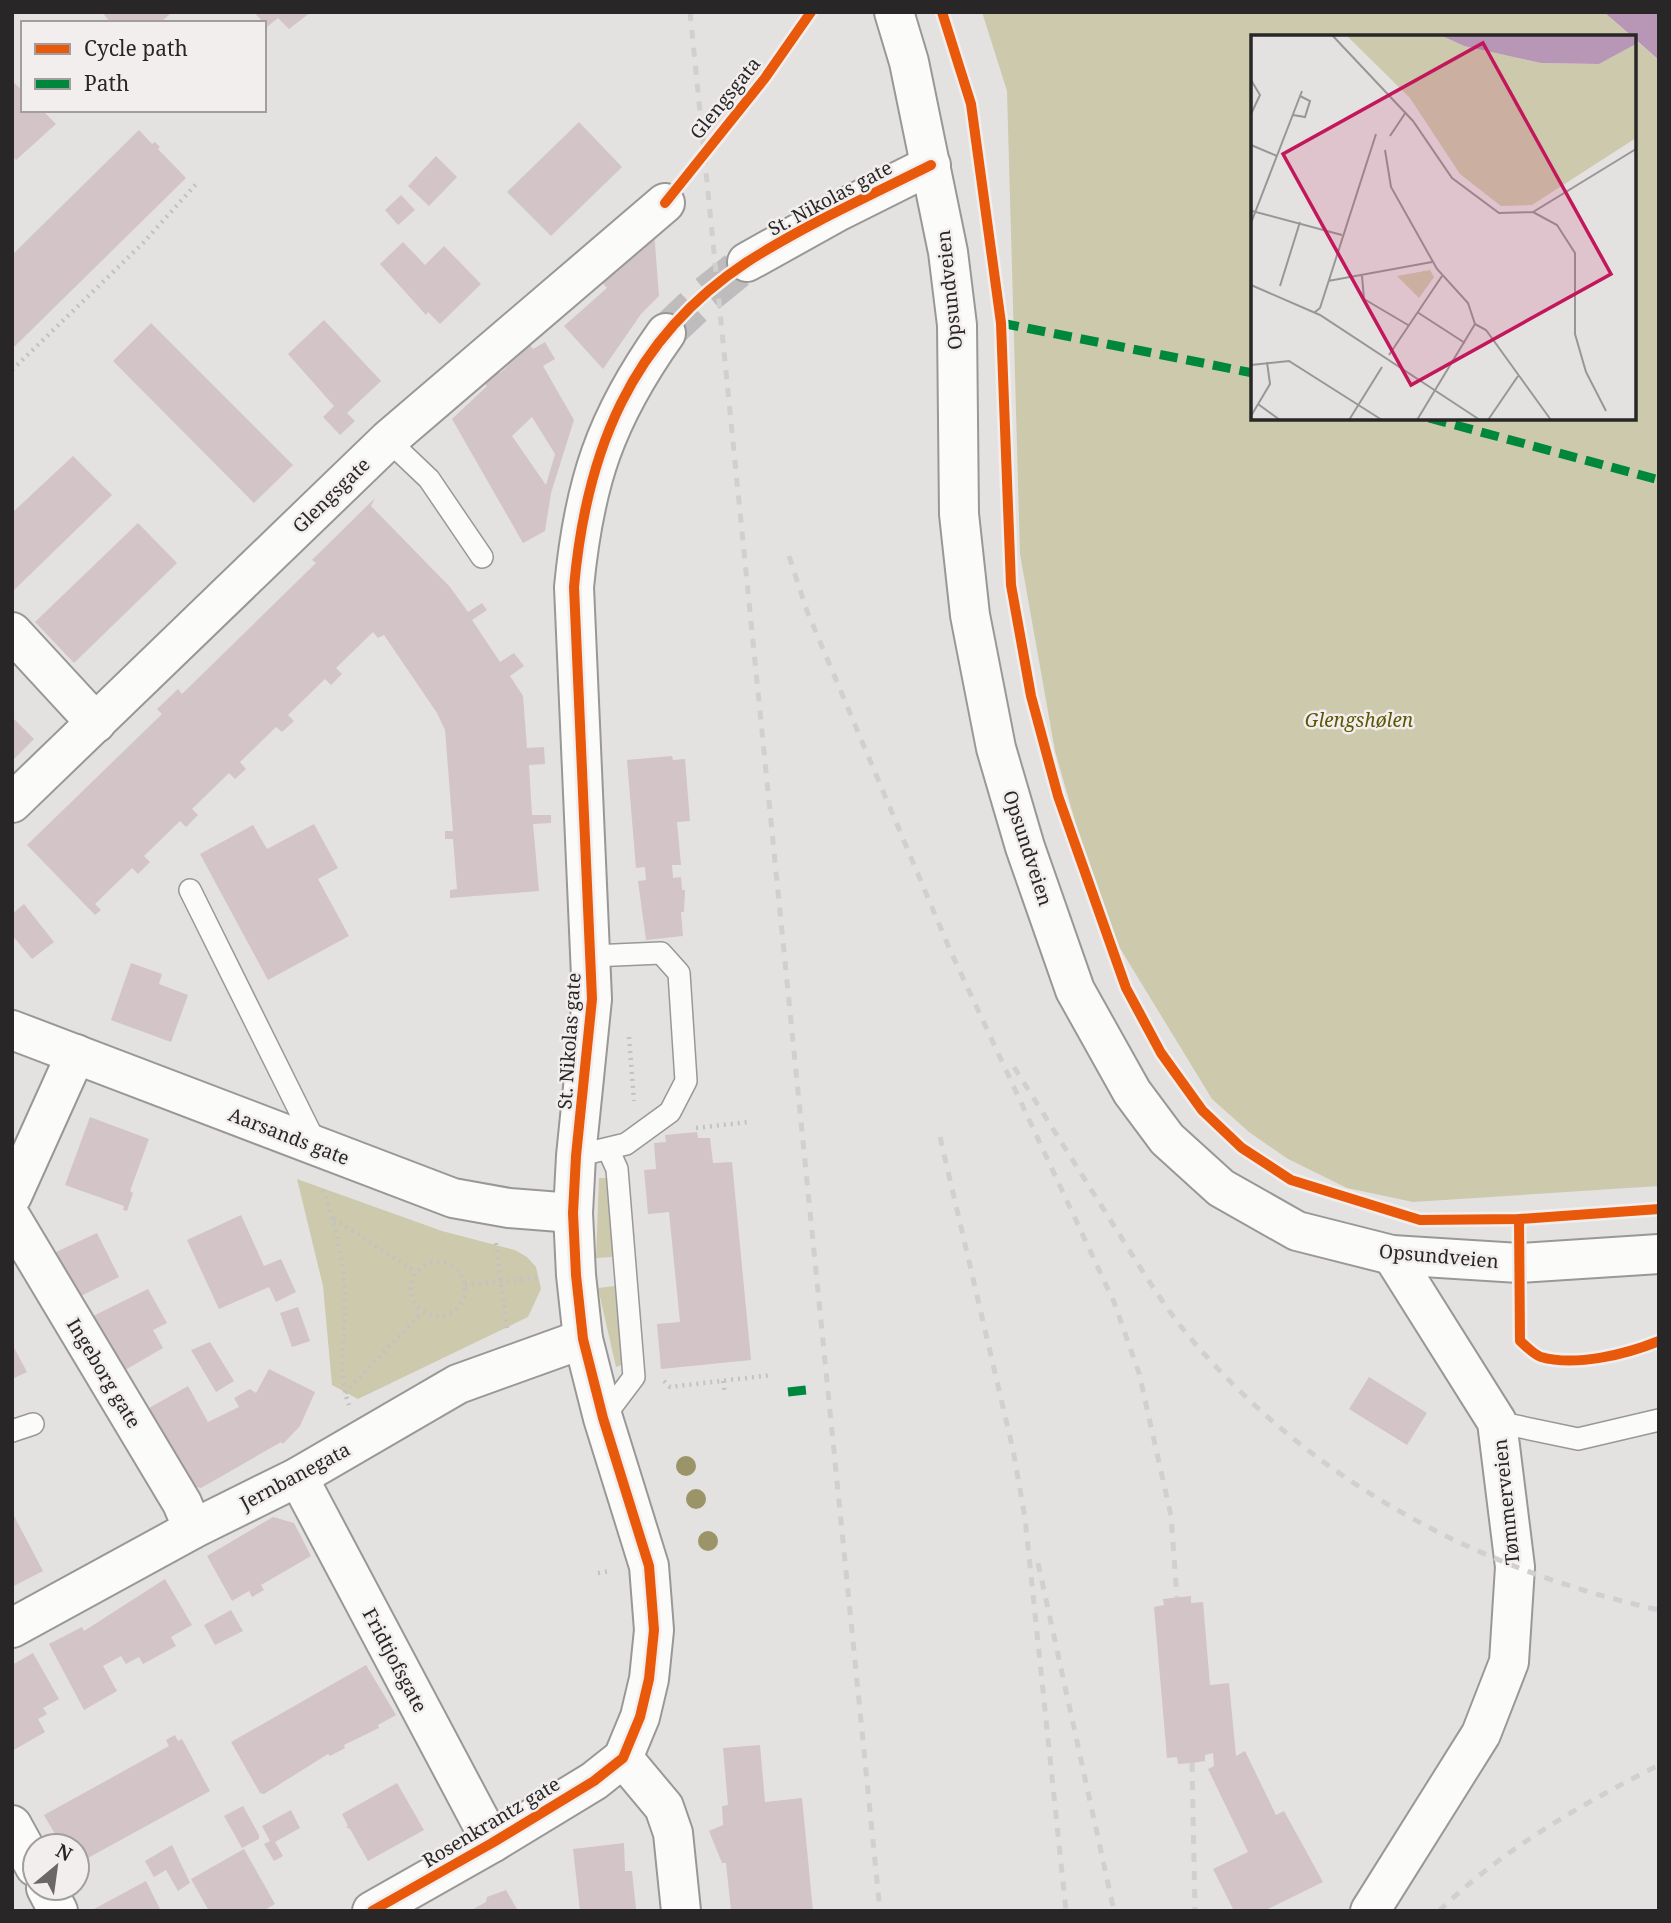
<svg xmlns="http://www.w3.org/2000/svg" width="1671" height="1923" font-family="'Noto Serif',serif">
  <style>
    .green { fill: #cdc9ac }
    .water { fill: #b796b6 }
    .building { fill: #d2c4c7; fill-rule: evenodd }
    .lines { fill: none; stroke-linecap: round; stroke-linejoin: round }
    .secondary-tunnel { stroke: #bebcbc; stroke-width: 38; stroke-dasharray: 38 19; stroke-linecap: butt }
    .lane-casing { stroke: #999897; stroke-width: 24 }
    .street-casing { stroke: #999897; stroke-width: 42 }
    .secondary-casing { stroke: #999897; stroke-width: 42 }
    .primary-casing { stroke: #999897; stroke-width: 42 }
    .path { stroke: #c3c2c2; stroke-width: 4.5; stroke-dasharray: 2 5; stroke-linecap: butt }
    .lane { stroke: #fbfbfa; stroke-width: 21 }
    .street { stroke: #fbfbfa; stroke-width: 38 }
    .secondary { stroke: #fbfbfa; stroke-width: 38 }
    .primary { stroke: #fbfbfa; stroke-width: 38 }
    .rail { stroke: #d1d0d0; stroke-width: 5; stroke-dasharray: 9 9; stroke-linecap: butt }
    .quiet { stroke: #00873e; stroke-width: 9; stroke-dasharray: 18 9; stroke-linecap: butt }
    .cycleway-casing { stroke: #f2eeed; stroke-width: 15 }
    .cycleway { stroke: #e8590c; stroke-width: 10 }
    .tree { fill: #9a9468 }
    .labels { text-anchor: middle; stroke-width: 5; stroke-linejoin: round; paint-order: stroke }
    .street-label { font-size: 19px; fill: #282626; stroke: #f2eeed }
    .park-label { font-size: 19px; font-style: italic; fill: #5e5505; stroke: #f2eeed }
    .inset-road { fill: none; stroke: #999796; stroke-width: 2 }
    .view { fill: #c2185b; fill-opacity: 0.15; stroke: #c2185b; stroke-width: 3.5 }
    .inset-edge { fill: none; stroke: #282626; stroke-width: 3.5 }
  </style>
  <rect width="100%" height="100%" fill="#e4e2e1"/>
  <!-- green -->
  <g class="green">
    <path d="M982,12H1604L1632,37H1253V418H1634V39L1659,60V1186L1413,1202L1347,1188L1288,1159L1249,1132L1212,1099L1118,945L1085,856L1055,751L1020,554L1007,91Z"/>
    <path d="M599,1178H606L613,1257L596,1258Z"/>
    <path d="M297,1179L442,1231L515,1250L527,1257L536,1267L541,1289L528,1317L358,1399L332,1385L323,1286Z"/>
    <path d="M615,1286L622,1365L616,1367L598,1288Z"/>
  </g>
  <!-- water -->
  <path class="water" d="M1604,12H1659V60Z"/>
  <!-- building -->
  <g class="building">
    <path d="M102,12H172L160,23H111Z"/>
    <path d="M254,12H311L289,29L278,18L267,27Z"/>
    <path d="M12,81L23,91V110H42L56,124L16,160L12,156Z"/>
    <path d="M579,122L622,167L551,236L507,192Z"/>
    <path d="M139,130L152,144L155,142L160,147L158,149L186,178L12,349V255Z"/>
    <path d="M436,156L457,177L429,206L408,186Z"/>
    <path d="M401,195L415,210L398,225L385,210Z"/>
    <path d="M654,231L659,296L641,314L603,369L564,326L607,288L600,280Z"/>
    <path d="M403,242L425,265L444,246L481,284L440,324L428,312L426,315L380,264Z"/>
    <path d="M324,320L381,381L347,413L355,421L340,435L323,417L334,406L288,354Z"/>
    <path d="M151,323L293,465L254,503L113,361Z"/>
    <path d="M545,342L555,359L543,366L574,420L551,493L545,531L523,543L452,419L487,386L481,380L495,367L500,373L530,345L533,349ZM532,417L555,454L546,485L512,436Z"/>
    <path d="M73,456L112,495L12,592V513Z"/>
    <path d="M375,498L371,506L450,587L468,612L482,603L487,610L472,620L500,662L514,653L524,666L510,676L523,696L527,748L544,747L545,764L529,765L532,815H551V823L533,824L539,891L450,898V890L457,889L453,839H445V831H453L445,730L437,713L384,635L378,638L373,632L336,668L342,674L331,685L325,679L288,715L294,721L282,732L276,727L240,762L246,769L235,779L229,773L192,809L198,815L186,827L180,821L144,856L150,862L138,874L132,868L95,904L101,910L95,915L27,845L162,714L157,709L178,689L182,694L316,563L312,560Z"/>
    <path d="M138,523L177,563L74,663L35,622Z"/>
    <path d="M12,717L34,739L14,759L12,758Z"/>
    <path d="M672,756L673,760L685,759L690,821L677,822L681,865H672L673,878L681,877L682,890H685L684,912H681L683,936L646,940L638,881L646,880L645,867L636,868L627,760Z"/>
    <path d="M314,824L338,868L318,879L349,936L268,980L200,854L253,825L267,849Z"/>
    <path d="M24,904L54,942L32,959L12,935V914Z"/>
    <path d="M131,963L162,974L159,984L188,995L171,1042L111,1020Z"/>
    <path d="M90,1117L149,1139L130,1191L133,1193L127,1211L123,1210L124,1206L65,1185Z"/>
    <path d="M697,1132L698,1138H710L713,1163L732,1162L751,1360L661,1369L657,1324L680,1322L669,1212L648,1214L644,1170L656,1169L654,1143L666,1142L665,1135Z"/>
    <path d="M241,1215L264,1266L281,1259L296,1292L276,1302L269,1287L219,1309L187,1240Z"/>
    <path d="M97,1233L119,1277L81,1296L56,1252Z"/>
    <path d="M148,1289L167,1323L153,1330L163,1348L120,1373L89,1318Z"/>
    <path d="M298,1307L310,1341L292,1347L280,1313Z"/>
    <path d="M210,1342L234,1381L216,1392L191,1350Z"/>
    <path d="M12,1344L27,1372L12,1379Z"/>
    <path d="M269,1369L315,1392L300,1426L283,1444L281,1442L201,1488L178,1482L142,1412L188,1386L208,1422L239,1407L234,1398L250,1389L256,1393Z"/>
    <path d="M1369,1377L1427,1413L1407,1445L1349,1409Z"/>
    <path d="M12,1512L43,1571L12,1587Z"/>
    <path d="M273,1517L294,1523L311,1556L261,1585L264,1590L252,1597L249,1591L232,1601L207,1556Z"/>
    <path d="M165,1579L192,1625L171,1637L176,1646L143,1664L139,1657L126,1664L121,1656L103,1666L117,1691L84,1710L49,1644L82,1627L84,1631Z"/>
    <path d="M1191,1596V1603L1203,1602L1210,1685L1229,1683L1236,1756L1245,1751L1276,1815L1284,1811L1323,1882L1264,1911H1234L1213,1869L1248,1852L1208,1769L1214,1766L1213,1753L1205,1755V1761L1192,1763L1178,1764L1177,1757L1167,1758L1154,1607L1164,1605L1163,1599Z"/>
    <path d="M231,1610L243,1631L215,1645L204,1625Z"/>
    <path d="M33,1653L59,1699L43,1708L47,1714L38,1719L45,1732L12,1751V1665Z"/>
    <path d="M366,1665L396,1715L378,1725L379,1728L344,1745L345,1748L330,1756L328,1754L264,1794L260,1793L231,1742Z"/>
    <path d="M175,1735L178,1741L182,1739L210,1791L77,1864V1846H62L44,1815L169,1746L166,1740Z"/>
    <path d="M760,1745L765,1802L802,1798L813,1911H731L726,1863H722L709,1831L723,1825L722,1806L728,1805L723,1748Z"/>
    <path d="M397,1783L424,1830L368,1861L350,1829L346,1827L348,1826L342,1814Z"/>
    <path d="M243,1806L259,1835V1839L242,1848L224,1816Z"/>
    <path d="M291,1810L300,1828L275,1842L283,1856L274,1861L264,1844L270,1841L262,1826Z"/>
    <path d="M624,1843L625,1871H632L636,1909L580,1911L573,1849Z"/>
    <path d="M172,1845L190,1883L178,1891L166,1870L154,1877L145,1861Z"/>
    <path d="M244,1849L275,1904L263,1911H209L191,1879Z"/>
    <path d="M146,1881L161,1911H95L94,1909Z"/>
    <path d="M506,1890L518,1911H470L486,1902L487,1897Z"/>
  </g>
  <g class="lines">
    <!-- secondary-tunnel -->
    <path class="secondary-tunnel" d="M666,333L706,295L747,262"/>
    <!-- lane casing -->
    <g class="lane-casing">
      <g id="lane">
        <path d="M388,440L429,479L482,557"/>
        <path d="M190,890L317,1146"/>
        <path d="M576,1156L626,1144L670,1112L686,1081L679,973L661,953L592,956"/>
        <path d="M603,1418L634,1377L617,1169L608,1149"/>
        <path d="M1497,1422L1578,1439L1659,1420"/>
        <path d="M12,1431L33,1424"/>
      </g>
    </g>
    <!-- street casing -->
    <g class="street-casing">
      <g id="street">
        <path d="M12,632L96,723"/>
        <path d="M12,803L388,440L665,203"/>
        <path d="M12,1030L453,1198L509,1208L573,1213"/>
        <path d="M12,1196L76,1054"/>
        <path d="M12,1219L182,1503L193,1529"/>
        <path d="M298,1477L492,1843"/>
        <path d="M12,1628L193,1529L298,1477L458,1384L583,1339"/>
        <path d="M1370,1911L1481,1734L1509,1662L1515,1567L1497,1422L1392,1255"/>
      </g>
    </g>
    <!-- secondary casing -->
    <g class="secondary-casing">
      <g id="secondary">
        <path d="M894,12L909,62L948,252L957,325L959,514L970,615L996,748L1025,847L1075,990L1132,1092L1167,1139L1221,1188L1297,1231L1392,1255L1519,1263L1659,1254"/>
        <path d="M747,262L839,211L931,165"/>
        <path d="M623,1758L664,1807L673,1833L681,1911"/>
        <path d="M372,1911L492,1843L594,1781L623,1758L640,1717L649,1679L654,1630L649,1566L603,1418L583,1339L576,1275L573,1213L576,1156L592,999L574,587C584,483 605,419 666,333"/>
      </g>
    </g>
    <!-- primary casing -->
    <g class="primary-casing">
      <g id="primary">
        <path d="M12,1825L35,1867"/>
        <path d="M46,1888L58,1911"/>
      </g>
    </g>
    <!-- path -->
    <g class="path">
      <path d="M12,370L143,243L198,182"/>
      <path d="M629,1037L634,1101"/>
      <path d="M696,1128L748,1122"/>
      <path d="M323,1190C335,1223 344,1261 345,1297C346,1333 336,1370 349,1405"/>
      <path d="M334,1219L416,1272"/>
      <path d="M496,1243L507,1328"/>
      <circle cx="438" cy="1289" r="27"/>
      <path d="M465,1285L538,1278"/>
      <path d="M664,1381L670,1387L772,1375"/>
      <path d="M723,1381L725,1394"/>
      <path d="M345,1393L422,1312"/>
      <path d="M598,1573L610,1571"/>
    </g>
    <!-- lane -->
    <use href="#lane" class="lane"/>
    <!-- street -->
    <use href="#street" class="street"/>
    <!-- secondary -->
    <use href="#secondary" class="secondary"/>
    <!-- primary -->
    <use href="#primary" class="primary"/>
    <!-- rail -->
    <g class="rail">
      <path d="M690,12L880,1911"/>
      <path d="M789,556L807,611L950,950L1114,1302L1139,1373L1171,1516L1177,1598"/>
      <path d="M1014,1067C1048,1121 1082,1175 1116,1229C1138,1264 1161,1302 1187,1334C1309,1480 1475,1569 1659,1610"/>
      <path d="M940,1137L1013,1450L1025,1518L1066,1911"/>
      <path d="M1038,1563L1114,1911"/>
      <path d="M1192,1763L1195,1911"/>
      <path d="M1320,1911V1910"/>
      <path d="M1439,1911C1503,1849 1580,1805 1659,1765"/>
    </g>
    <!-- quiet -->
    <g class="quiet">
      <path d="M1001,323L1253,373"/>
      <path d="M1429,418L1659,480"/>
      <path d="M788,1392L806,1390"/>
    </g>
    <!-- cycleway casing -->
    <g class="cycleway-casing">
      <g id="cycleway">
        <path d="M942,12L971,104L1001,323L1011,585L1031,696L1058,796L1126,988L1161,1053L1202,1110L1242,1148L1291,1180L1420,1220L1519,1219L1659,1209"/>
        <path d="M665,203L765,78L811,12"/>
        <path d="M1519,1219L1520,1341C1526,1346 1534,1355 1541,1357C1576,1367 1627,1354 1659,1341"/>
        <path d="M372,1911L492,1843L594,1781L623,1758L640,1717L649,1679L654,1630L649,1566L603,1418L583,1339L576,1275L573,1213L576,1156L592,999L574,587C586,453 630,339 747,262C805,225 869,196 931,165"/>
      </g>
    </g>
    <!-- cycleway -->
    <use href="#cycleway" class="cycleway"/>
  </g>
  <!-- trees -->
  <g class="tree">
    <circle cx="686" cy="1466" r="10"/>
    <circle cx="696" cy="1499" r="10"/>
    <circle cx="708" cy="1541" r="10"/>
  </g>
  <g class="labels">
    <!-- street labels -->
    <g class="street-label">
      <text transform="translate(725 98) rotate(-51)" y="7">Glengsgata</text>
      <text transform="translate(830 198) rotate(-28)" y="7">St. Nikolas gate</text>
      <text transform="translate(949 290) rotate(-96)" y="7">Opsundveien</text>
      <text transform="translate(331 495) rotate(-44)" y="7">Glengsgate</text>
      <text transform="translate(1028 848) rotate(72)" y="7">Opsundveien</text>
      <text transform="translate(569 1041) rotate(-86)" y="7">St. Nikolas gate</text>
      <text transform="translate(289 1136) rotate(21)" y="7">Aarsands gate</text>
      <text transform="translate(1439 1256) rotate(5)" y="7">Opsundveien</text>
      <text transform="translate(104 1373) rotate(59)" y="7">Ingeborg gate</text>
      <text transform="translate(295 1476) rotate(-28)" y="7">Jernbanegata</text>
      <text transform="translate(1506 1502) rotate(-96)" y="7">Tømmerveien</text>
      <text transform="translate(395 1660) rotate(62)" y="7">Fridtjofsgate</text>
      <text transform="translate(491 1822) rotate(-31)" y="7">Rosenkrantz gate</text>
    </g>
    <!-- park labels -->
    <g class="park-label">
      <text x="1359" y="727">Glengshølen</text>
    </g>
  </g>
  <!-- overview -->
  <g transform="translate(1251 35)">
    <rect width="385" height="385" fill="#e4e2e1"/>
    <path d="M95,0H189L213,11L290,28L348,29L385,9V103L281,170L250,171L209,139L159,63ZM179,235L183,242L168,263L146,241Z" fill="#cdc9ac"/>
    <path d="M189,0H385V9L348,29L290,28L213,11Z" fill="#b796b6"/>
    <path class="inset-road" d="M81,0L162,86L201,143L248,178L282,177L385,114M0,45L9,60L0,79M42,80L54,82L59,66L49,61M139,101L155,77M0,110L26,121M134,115L140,152L186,234L217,268L224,289M1,176L91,200M282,177L306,190L324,218V299L335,337L355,376M0,188L51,56M111,241L113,264L157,290M77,246L181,227M0,250L69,280L229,385M29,251L49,187M64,277L69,273L125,99M166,277L214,308M224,289L235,295L300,385M138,320L191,241M0,330L38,326L131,385M7,369L29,385M0,381L19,349L16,327M98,385L131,332M166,385L224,289M237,385L267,341"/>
    <path class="view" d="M232,8L360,239L160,350L32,119Z"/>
    <rect width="385" height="385" class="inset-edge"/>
  </g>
  <!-- border -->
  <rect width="1671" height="1923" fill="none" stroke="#282626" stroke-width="28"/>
  <!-- legend -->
  <rect x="21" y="21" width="245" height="91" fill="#f2eeed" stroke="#a19e9d" stroke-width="2"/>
  <rect x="35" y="44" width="35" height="10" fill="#e8590c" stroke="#a19e9d" stroke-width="2"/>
  <text x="84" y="56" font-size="21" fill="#282626">Cycle path</text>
  <rect x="35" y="79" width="35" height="10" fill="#00873e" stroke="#a19e9d" stroke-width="2"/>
  <text x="84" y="91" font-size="21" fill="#282626">Path</text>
  <!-- north arrow -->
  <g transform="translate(56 1867) rotate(29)"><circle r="33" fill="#f2eeed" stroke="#a19e9d" stroke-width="2"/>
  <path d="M0-5L12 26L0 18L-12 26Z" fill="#6a6867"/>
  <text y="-10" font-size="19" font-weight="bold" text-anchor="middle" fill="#282626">N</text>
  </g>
</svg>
